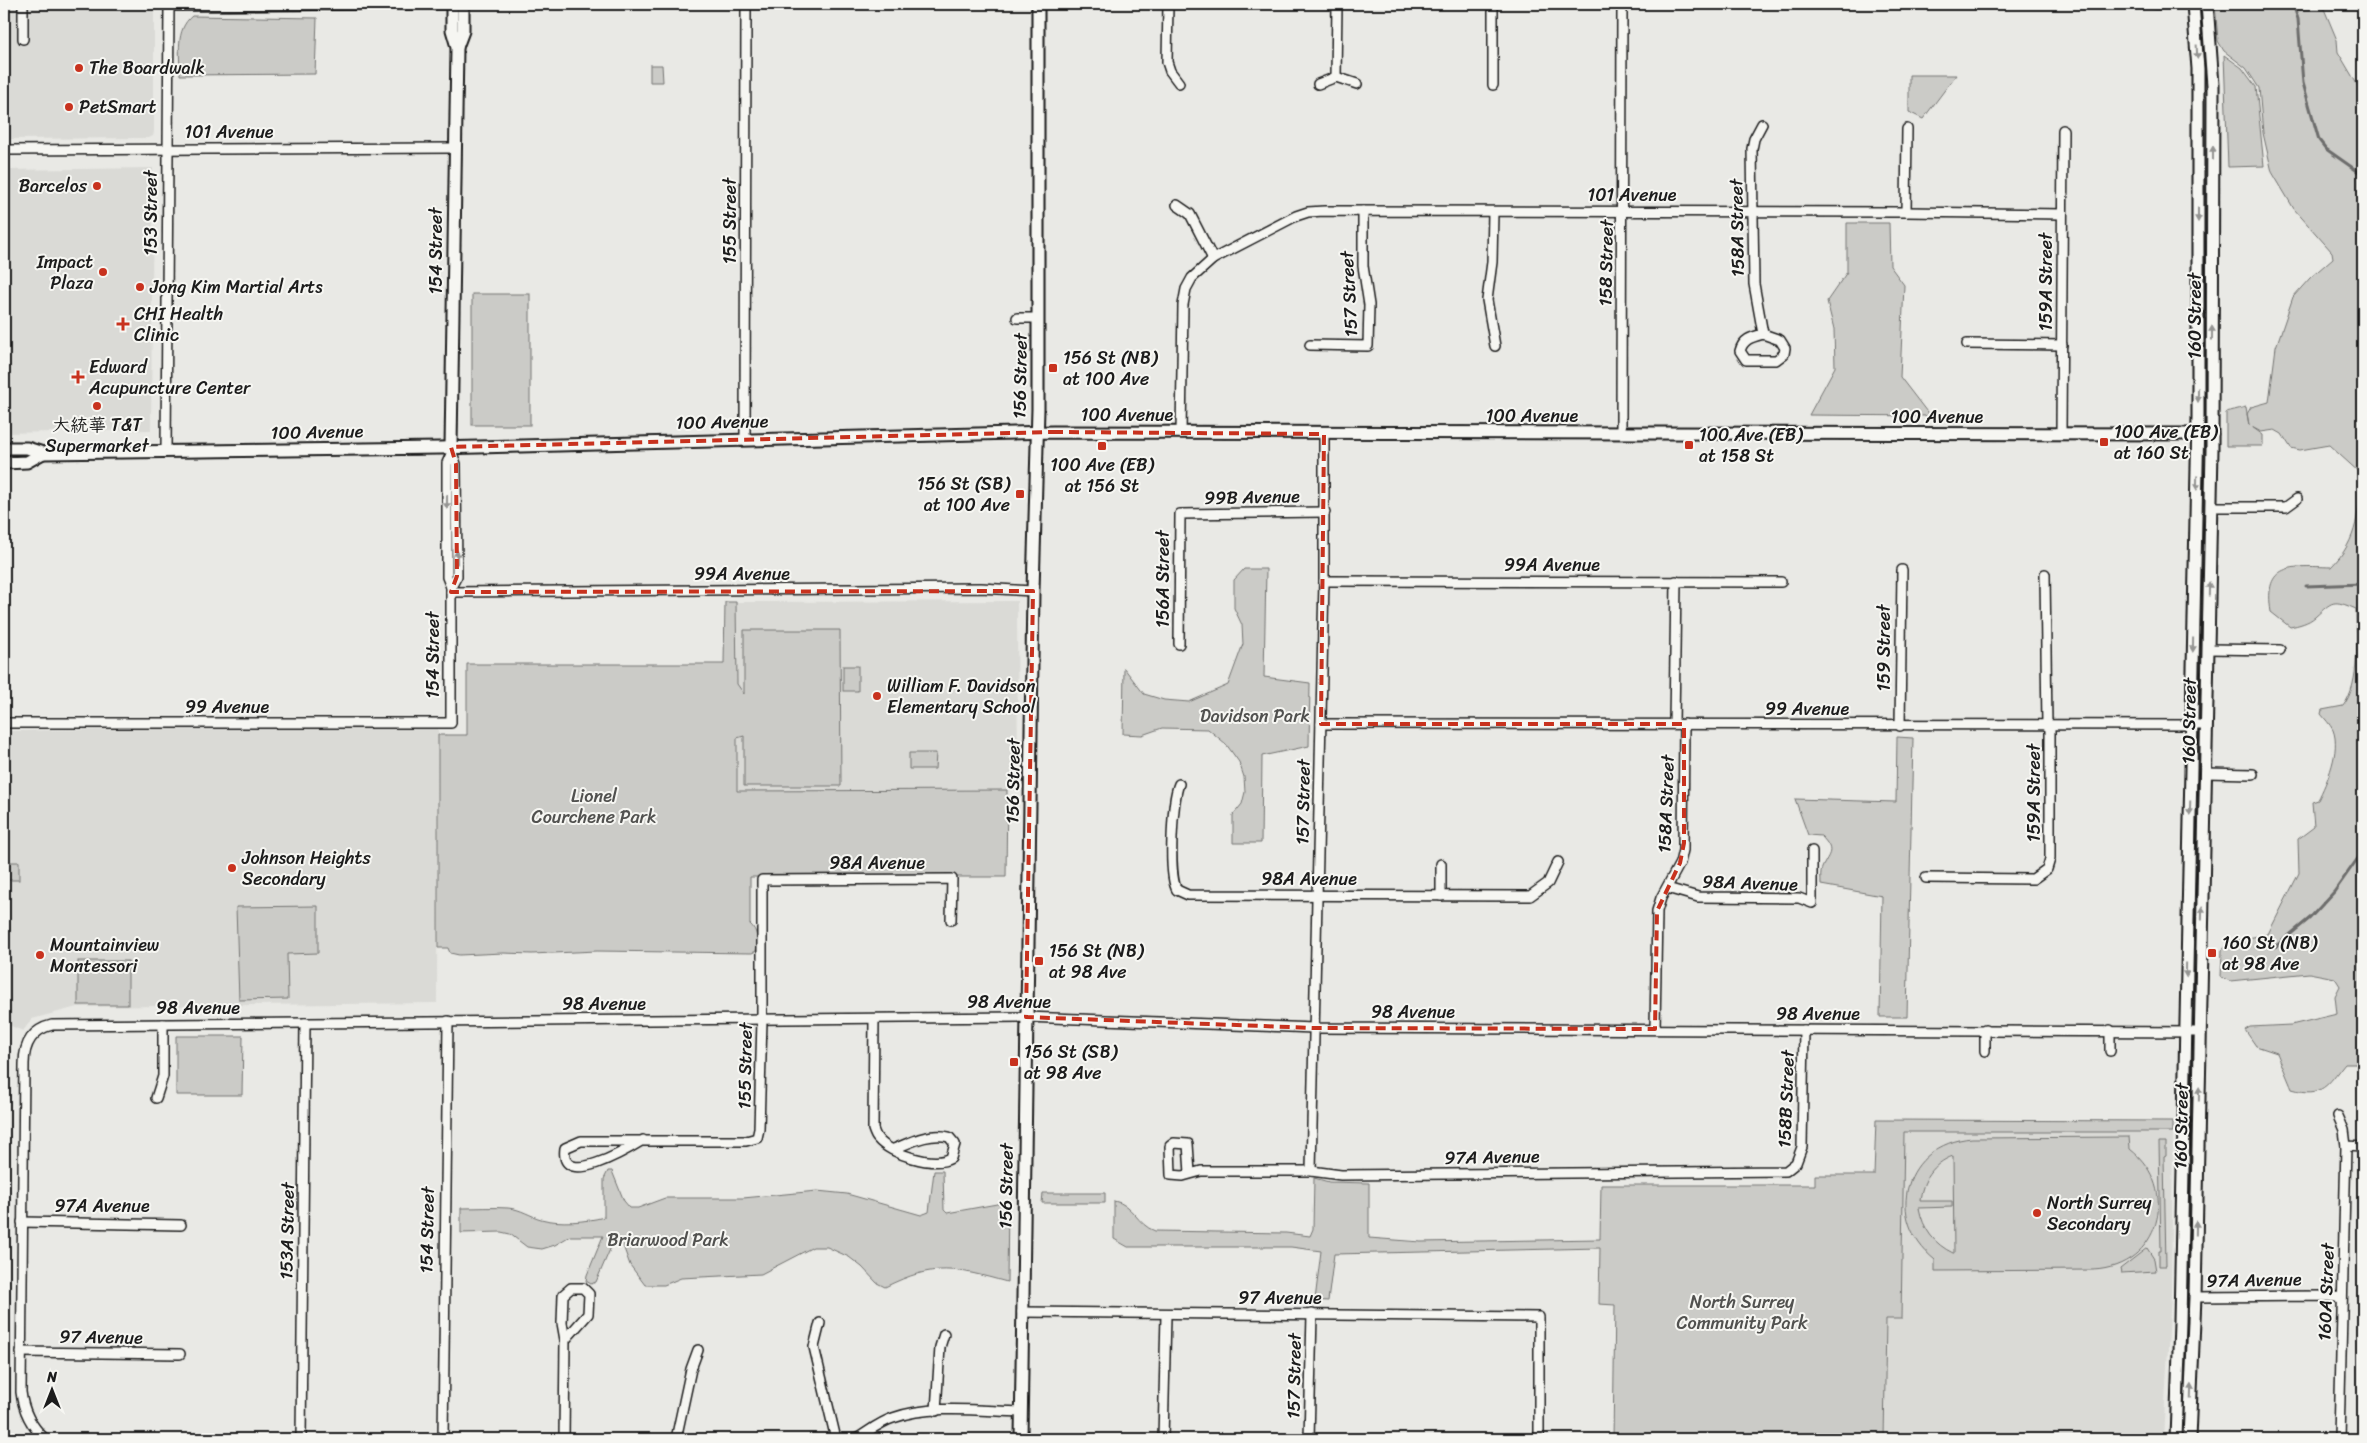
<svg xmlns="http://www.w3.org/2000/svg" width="2367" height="1443" font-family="Sriracha,'LXGW WenKai TC',sans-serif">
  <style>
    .built { fill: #dadad6 }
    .green { fill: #cbcbc7; stroke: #747472; fill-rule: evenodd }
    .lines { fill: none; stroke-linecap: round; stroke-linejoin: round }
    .stream { stroke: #6d6d6c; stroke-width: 3 }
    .minor-casing { stroke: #1c1c1c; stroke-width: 12 }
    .major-casing { stroke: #1c1c1c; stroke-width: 15 }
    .minor { stroke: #f6f6f2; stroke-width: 9 }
    .major { stroke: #f6f6f2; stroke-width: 11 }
    .oneway { fill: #949492 }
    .marked { fill: none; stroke: #c8321e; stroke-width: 4; stroke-dasharray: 10 6; stroke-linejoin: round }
    .poi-dot { fill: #c8321e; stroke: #f6f6f2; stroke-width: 2 }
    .labels { text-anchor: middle; stroke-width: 4; stroke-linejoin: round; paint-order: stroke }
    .poi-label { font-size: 18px; fill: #1c1c1c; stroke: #f6f6f2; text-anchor: start }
    .street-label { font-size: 18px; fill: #1c1c1c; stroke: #f6f6f2 }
    .park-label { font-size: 18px; fill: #51514f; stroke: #f6f6f2 }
  </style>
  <rect width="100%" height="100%" fill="#e9e9e5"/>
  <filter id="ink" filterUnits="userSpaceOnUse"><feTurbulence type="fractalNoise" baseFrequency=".02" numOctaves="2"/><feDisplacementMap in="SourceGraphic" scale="10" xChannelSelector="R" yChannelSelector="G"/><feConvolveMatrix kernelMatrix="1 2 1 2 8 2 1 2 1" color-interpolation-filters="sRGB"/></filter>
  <g filter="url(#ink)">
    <!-- built -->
    <g class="built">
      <path d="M4,4H154V132L153,136L149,138L4,139Z"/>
      <path d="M153,168L151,430L4,433V170Z"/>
      <path d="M1017,601L1018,790L737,791L736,602Z"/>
      <path d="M438,723L437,1003L77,1007L32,1019L23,1031L11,1026H4V731Z"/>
      <path d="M1904,1132H2173L2171,1294L2163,1439H1884L1886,1319L1901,1318Z"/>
    </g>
    <!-- green -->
    <g class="green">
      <path d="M2215,4H2322L2337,40L2338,52L2361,91L2363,101V1063H2345C2327,1085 2323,1098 2292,1089L2277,1053L2256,1046L2245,1030L2250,1027L2291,1025L2337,1014L2335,996L2340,986L2335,978L2309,973L2230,981L2221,977L2222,950L2233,941L2268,934L2299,873L2298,839L2314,827L2312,802L2318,800C2327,782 2341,750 2333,730C2330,724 2325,719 2321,714L2322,710L2343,706C2361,683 2356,637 2356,609C2332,599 2333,601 2315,617C2308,623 2299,625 2290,627L2271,612C2263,562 2292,566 2331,567C2359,539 2359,511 2360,473L2329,445L2300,450L2291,448L2282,434L2275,430L2261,432L2252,427L2263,435V446H2226V412L2246,407L2249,425L2247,414L2251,407L2269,402L2276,347L2293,297L2310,278L2333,258L2332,252L2294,209L2272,172L2263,133L2259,88L2246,68L2224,51L2218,41Z"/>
      <path d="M192,16L317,18L315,74L180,75C180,54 175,30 192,16Z"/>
      <path d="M2224,55L2242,68L2256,87L2264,166L2228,167Z"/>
      <path d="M650,65H662L663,82H650Z"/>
      <path d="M1909,75H1956L1923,119L1909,112Z"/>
      <path d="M1847,223H1889L1890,266L1904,285L1900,377L1930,416L1809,415L1835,367L1834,329L1827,301L1847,272Z"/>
      <rect x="472" y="294" width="58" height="131"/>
      <path d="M1244,569H1266L1264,677L1310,683L1309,746L1262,756L1261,843H1233V815L1242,804L1245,792L1244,777L1239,762L1226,744L1208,729L1162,728L1142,735L1123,734L1124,668L1144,694L1164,700L1189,702L1228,685L1243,644L1242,625L1234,608V580Z"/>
      <path d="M725,602H736L737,684L744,694V630H840L841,786H744V736L737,738V791L1007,790L1006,877H750V924C758,931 758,941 756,951L752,953L597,951L532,954L503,953L459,955L450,953L448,948H438V735H467V664H724Z"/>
      <rect x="843" y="666" width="15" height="25"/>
      <path d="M1897,737L1913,738L1907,1017H1880L1882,896L1821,885C1821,880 1820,872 1822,868C1829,853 1836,851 1821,836L1808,835L1795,799L1896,802Z"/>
      <path d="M909,753H936L935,769H909Z"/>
      <rect x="4" y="862" width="15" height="18"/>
      <path d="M318,906V953L287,954L288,999L239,1000L236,907Z"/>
      <rect x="78" y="961" width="50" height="44"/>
      <path d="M176,1036H243L242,1095H176Z"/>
      <path d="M1876,1120L2173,1121V1132H1904L1901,1319H1886L1884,1439H1613L1615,1305L1599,1304L1600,1248L1334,1254L1328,1301L1315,1300L1321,1251L1291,1247H1128L1114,1239V1201C1133,1204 1137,1225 1155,1231L1286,1233L1310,1236L1313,1229L1314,1178L1329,1182L1369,1183V1238L1421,1242L1600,1239L1601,1185H1815V1175H1874Z"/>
      <path d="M2129,1137L2130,1149C2181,1189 2160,1267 2093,1270L1935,1271V1260C1883,1218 1904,1144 1972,1138ZM1953,1156L1954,1253H1953C1934,1244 1923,1229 1919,1208L1952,1207V1201H1920C1922,1181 1933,1163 1953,1156Z"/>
      <path d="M2159,1142H2166V1156L2164,1157L2166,1266H2159V1251H2161Z"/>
      <path d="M608,1171H612L624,1201L630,1208H638L665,1198H743L817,1191L847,1194L921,1215L929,1212L934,1171H943L944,1210L947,1213L1008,1202L1007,1282C955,1268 935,1262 885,1287L877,1283L862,1267L849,1257L827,1247H813L761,1274L681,1278L664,1285H645L630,1265L622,1243H616L611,1247L596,1282L591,1284L586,1281L587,1275L603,1236H570L555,1245L542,1249L527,1247L510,1234L501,1232L461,1233V1208C477,1208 493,1207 508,1208C521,1209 530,1216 541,1219C559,1224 586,1222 604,1217V1179Z"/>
      <path d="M1043,1193H1105V1203H1042Z"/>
      <path d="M2147,1248L2154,1259L2156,1271L2121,1273L2120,1269Z"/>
    </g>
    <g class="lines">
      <!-- stream -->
      <g class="stream">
        <path d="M2293,4L2298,19L2303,83L2319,140L2326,149L2363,175"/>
        <path d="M2363,361V365"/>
        <path d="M2306,586L2363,584"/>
        <path d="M2275,947L2310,918L2334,892L2363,851"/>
      </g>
      <!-- minor casing -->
      <g class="minor-casing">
        <g id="minor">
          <path d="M1168,4L1167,62L1170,71L1179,83"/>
          <path d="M2155,4H2188"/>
          <path d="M168,6L452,4"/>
          <path d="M23,39V4"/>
          <path d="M1336,77L1337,4"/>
          <path d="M1318,84L1336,77L1357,84"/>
          <path d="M1493,85V4"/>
          <path d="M1762,124L1754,139L1752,149L1754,284L1763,334C1752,337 1743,339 1740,351L1746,360H1776L1784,354L1785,348L1780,340L1763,334"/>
          <path d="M4,150L454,148"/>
          <path d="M1177,205L1190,214L1213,259"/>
          <path d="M1493,212L1492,262L1487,300L1495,346"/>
          <path d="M1906,212L1907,129"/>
          <path d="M1017,318H1038"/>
          <path d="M1967,344L2062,345"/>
          <path d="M1310,345L1368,346L1369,305L1363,266V211"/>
          <path d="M1181,433L1183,305L1186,289L1192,278L1213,259L1296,216L1308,212L1324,211L1906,212L2062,214"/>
          <path d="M1621,433L1622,4"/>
          <path d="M2061,434L2063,130"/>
          <path d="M745,439L746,4"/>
          <path d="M166,452L169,4"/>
          <path d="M2211,507H2286L2297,499"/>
          <path d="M2045,574L2047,726"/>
          <path d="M1324,581L1781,582"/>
          <path d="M451,587L457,576L456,464L451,450"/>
          <path d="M451,592L981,588L1033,591"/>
          <path d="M1179,644L1180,514L1325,512"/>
          <path d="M2208,649L2280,650"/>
          <path d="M4,723H451V587L447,577V463L451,454"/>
          <path d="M1321,724L2207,725"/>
          <path d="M1674,724L1676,581"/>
          <path d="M1900,726L1902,570"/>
          <path d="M2205,773L2253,774"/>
          <path d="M1179,784C1172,800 1168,876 1177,890L1188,895L1530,896L1548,883L1558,862"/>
          <path d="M1926,878L2033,879L2047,869L2050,859V726"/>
          <path d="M1667,888L1698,897L1799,898L1812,903V851"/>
          <path d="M1441,896V864"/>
          <path d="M874,1019L873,1129C874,1132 876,1137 878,1139C890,1154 934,1168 951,1158L955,1144L949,1137C930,1132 911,1142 894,1149"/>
          <path d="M1655,1029L1657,911L1661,898L1680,863L1683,850L1684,724"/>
          <path d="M1985,1051V1030"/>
          <path d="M2110,1051V1030"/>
          <path d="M156,1098L163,1076V1024"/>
          <path d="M2338,1116L2344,1130L2346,1146L2339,1439"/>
          <path d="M643,1140C630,1148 559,1191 565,1148L581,1141H746L757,1138L759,1129L762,1020V880L952,879L951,920"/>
          <path d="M2346,1146L2363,1147"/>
          <path d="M1311,1171L1324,581V434"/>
          <path d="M1190,1173L1188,1144L1174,1143L1170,1146L1171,1175L1183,1176L1201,1171H1311L1341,1175L1786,1171L1796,1163L1802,1147L1804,1030"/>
          <path d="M22,1222L181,1225"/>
          <path d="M2195,1297L2329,1296L2342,1298"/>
          <path d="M1022,1312L1539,1317V1439"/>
          <path d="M820,1323L814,1347L836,1439"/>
          <path d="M21,1352L180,1354"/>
          <path d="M936,1411L940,1347L944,1334"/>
          <path d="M45,1439C32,1427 23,1410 21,1392L24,1064C24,1045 31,1030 52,1025L1026,1017L1314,1028L2200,1032"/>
          <path d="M301,1439L305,1023"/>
          <path d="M443,1439L448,1021"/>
          <path d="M564,1439L565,1340L562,1323L563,1295L571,1288H583L589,1294L588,1314L565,1340"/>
          <path d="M676,1439L691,1369L698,1350"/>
          <path d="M856,1439C868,1432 880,1422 893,1418C932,1404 980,1411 1021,1412"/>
          <path d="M1163,1439L1166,1315"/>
          <path d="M1309,1439L1312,1314"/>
        </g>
      </g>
      <!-- major casing -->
      <g class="major-casing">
        <g id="major">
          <path d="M457,47L463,31V4"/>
          <path d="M451,447L457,47L452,30V4"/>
          <path d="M4,448H27L43,453L440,448L1053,432L2212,434"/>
          <path d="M4,463L27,462L43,453"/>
          <path d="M1021,1439L1033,591L1038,409V4"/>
          <path d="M2176,1439L2180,1322L2198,417V69L2193,4"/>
          <path d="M2189,1439L2195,1297L2212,449L2213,85L2207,4"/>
        </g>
      </g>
      <!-- minor -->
      <use href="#minor" class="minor"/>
      <!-- major -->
      <use href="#major" class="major"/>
    </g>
    <!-- one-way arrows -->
    <defs><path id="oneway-solid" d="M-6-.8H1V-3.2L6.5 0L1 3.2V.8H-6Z" transform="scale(1.25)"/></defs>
    <g class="oneway">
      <use href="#oneway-solid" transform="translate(2197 52) rotate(87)"/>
      <use href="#oneway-solid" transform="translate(2213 153) rotate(-90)"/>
      <use href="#oneway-solid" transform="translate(2198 215) rotate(90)"/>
      <use href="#oneway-solid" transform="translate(2212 333) rotate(-90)"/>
      <use href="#oneway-solid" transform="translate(2198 395) rotate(90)"/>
      <use href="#oneway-solid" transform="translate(2197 483) rotate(91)"/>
      <use href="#oneway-solid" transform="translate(447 502) rotate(90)"/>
      <use href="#oneway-solid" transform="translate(457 557) rotate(-91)"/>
      <use href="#oneway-solid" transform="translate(2209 589) rotate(-89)"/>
      <use href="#oneway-solid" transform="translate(2193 645) rotate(91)"/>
      <use href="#oneway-solid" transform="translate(2190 808) rotate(92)"/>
      <use href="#oneway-solid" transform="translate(2202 913) rotate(-89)"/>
      <use href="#oneway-solid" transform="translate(2186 970) rotate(91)"/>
      <use href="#oneway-solid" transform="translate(2199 1094) rotate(-89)"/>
      <use href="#oneway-solid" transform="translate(2196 1228) rotate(-89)"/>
      <use href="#oneway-solid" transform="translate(2191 1391) rotate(-88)"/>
    </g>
  </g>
  <!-- marked area -->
  <path class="marked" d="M1053,432L1324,434L1321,724H1684V843L1680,863L1657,911L1655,1029L1314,1028L1026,1017L1033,591L451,592L457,576L456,464L451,447Z"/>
  <!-- markers -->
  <g class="poi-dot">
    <circle cx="79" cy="68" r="5"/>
    <circle cx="69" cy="107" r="5"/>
    <circle cx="97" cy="186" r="5"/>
    <circle cx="103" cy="272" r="5"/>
    <circle cx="140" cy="287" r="5"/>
    <path d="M120.5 316.5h5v5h5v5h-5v5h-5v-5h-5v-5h5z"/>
    <rect x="1048" y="363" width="10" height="10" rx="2.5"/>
    <path d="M75.5 369.5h5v5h5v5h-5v5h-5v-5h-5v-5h5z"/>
    <circle cx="97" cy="406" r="5"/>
    <rect x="2099" y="437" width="10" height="10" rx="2.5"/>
    <rect x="1684" y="440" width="10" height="10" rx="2.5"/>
    <rect x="1097" y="441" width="10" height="10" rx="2.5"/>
    <rect x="1015" y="489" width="10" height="10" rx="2.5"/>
    <circle cx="877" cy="696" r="5"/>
    <circle cx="232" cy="868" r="5"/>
    <rect x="2207" y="948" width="10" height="10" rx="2.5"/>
    <circle cx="40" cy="955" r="5"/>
    <rect x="1034" y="956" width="10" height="10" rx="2.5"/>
    <rect x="1009" y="1057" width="10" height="10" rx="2.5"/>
    <circle cx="2037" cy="1213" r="5"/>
  </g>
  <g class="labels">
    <!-- poi labels -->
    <g class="poi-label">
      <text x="89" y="74">The Boardwalk</text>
      <text x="79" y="113">PetSmart</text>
      <text x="87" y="192" text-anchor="end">Barcelos</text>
      <text x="93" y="268" text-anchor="end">Impact<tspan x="93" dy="21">Plaza</tspan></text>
      <text x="150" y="293">Jong Kim Martial Arts</text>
      <text x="134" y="320">CHI Health<tspan x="134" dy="21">Clinic</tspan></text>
      <text x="1063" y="364">156 St (NB)<tspan x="1063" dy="21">at 100 Ave</tspan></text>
      <text x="89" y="373">Edward<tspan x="89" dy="21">Acupuncture Center</tspan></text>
      <text x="97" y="431" text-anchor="middle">大統華 T&amp;T<tspan x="97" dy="21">Supermarket</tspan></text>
      <text x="2114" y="438">100 Ave (EB)<tspan x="2114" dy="21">at 160 St</tspan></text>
      <text x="1699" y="441">100 Ave (EB)<tspan x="1699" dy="21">at 158 St</tspan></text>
      <text x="1102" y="471" text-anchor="middle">100 Ave (EB)<tspan x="1102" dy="21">at 156 St</tspan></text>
      <text x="1010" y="490" text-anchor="end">156 St (SB)<tspan x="1010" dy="21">at 100 Ave</tspan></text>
      <text x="887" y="692">William F. Davidson<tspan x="887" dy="21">Elementary School</tspan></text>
      <text x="242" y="864">Johnson Heights<tspan x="242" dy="21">Secondary</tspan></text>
      <text x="2222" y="949">160 St (NB)<tspan x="2222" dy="21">at 98 Ave</tspan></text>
      <text x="50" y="951">Mountainview<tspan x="50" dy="21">Montessori</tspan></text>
      <text x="1049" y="957">156 St (NB)<tspan x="1049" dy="21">at 98 Ave</tspan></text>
      <text x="1024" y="1058">156 St (SB)<tspan x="1024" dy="21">at 98 Ave</tspan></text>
      <text x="2047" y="1209">North Surrey<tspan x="2047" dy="21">Secondary</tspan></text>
    </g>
    <!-- street labels -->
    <g class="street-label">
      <text x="229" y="138">101 Avenue</text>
      <text x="1632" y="201">101 Avenue</text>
      <text transform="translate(151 213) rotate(-90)" y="6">153 Street</text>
      <text transform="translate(730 221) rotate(-90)" y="6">155 Street</text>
      <text transform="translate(1737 228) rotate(-91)" y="6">158A Street</text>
      <text transform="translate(436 251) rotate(-90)" y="6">154 Street</text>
      <text transform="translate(1606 263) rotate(-89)" y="6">158 Street</text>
      <text transform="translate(2046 282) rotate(-90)" y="6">159A Street</text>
      <text transform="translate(1349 294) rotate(-93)" y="6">157 Street</text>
      <text transform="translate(2195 316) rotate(-90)" y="6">160 Street</text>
      <text transform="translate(1020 376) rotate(-89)" y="6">156 Street</text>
      <text x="1127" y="421">100 Avenue</text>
      <text x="1532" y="422">100 Avenue</text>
      <text x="1937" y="423">100 Avenue</text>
      <text transform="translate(722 422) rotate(-1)" y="6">100 Avenue</text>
      <text transform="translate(317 432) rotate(-1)" y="6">100 Avenue</text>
      <text transform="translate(1252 497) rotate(-1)" y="6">99B Avenue</text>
      <text x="1552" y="571">99A Avenue</text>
      <text x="742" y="580">99A Avenue</text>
      <text transform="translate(1163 579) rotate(-90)" y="6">156A Street</text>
      <text transform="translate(1884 648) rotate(-90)" y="6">159 Street</text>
      <text transform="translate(433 655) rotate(-90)" y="6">154 Street</text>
      <text x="227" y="713">99 Avenue</text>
      <text x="1807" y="715">99 Avenue</text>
      <text transform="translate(2189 721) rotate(-89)" y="6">160 Street</text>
      <text transform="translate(1013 781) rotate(-89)" y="6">156 Street</text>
      <text transform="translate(2034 793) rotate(-90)" y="6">159A Street</text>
      <text transform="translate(1303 802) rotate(-89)" y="6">157 Street</text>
      <text transform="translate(1666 804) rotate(-88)" y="6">158A Street</text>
      <text x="877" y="869">98A Avenue</text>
      <text x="1309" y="885">98A Avenue</text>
      <text transform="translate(1750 883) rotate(2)" y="6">98A Avenue</text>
      <text x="1009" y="1008">98 Avenue</text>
      <text x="604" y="1010">98 Avenue</text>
      <text x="198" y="1014">98 Avenue</text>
      <text x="1413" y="1018">98 Avenue</text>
      <text x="1818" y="1020">98 Avenue</text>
      <text transform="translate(745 1066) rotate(-89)" y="6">155 Street</text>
      <text transform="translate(1786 1099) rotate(-88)" y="6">158B Street</text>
      <text transform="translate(2181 1126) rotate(-89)" y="6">160 Street</text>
      <text transform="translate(1492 1157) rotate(-1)" y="6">97A Avenue</text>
      <text transform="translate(1006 1186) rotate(-89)" y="6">156 Street</text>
      <text x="102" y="1212">97A Avenue</text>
      <text transform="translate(427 1230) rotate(-89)" y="6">154 Street</text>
      <text transform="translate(287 1231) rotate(-89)" y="6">153A Street</text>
      <text transform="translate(2254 1280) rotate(-1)" y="6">97A Avenue</text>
      <text transform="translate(2326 1292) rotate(-88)" y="6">160A Street</text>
      <text x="1280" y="1304">97 Avenue</text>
      <text transform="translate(101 1337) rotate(1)" y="6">97 Avenue</text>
      <text transform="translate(1294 1376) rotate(-89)" y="6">157 Street</text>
    </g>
    <!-- park labels -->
    <g class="park-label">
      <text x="1255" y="722">Davidson Park</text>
      <text x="594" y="802">Lionel<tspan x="594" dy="21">Courchene Park</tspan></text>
      <text x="668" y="1246">Briarwood Park</text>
      <text x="1742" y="1308">North Surrey<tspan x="1742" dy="21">Community Park</tspan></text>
    </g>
  </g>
  <!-- margin -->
  <rect width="2367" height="1443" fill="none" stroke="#f6f6f2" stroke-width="20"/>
  <rect x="10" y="10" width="2347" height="1423" fill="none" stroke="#1c1c1c" stroke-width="2" filter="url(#ink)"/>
  <!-- north arrow -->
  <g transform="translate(52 1390)" stroke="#f6f6f2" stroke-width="4" paint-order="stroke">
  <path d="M0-4L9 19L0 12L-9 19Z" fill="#1c1c1c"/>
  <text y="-8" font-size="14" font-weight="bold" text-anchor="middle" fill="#1c1c1c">N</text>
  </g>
</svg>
